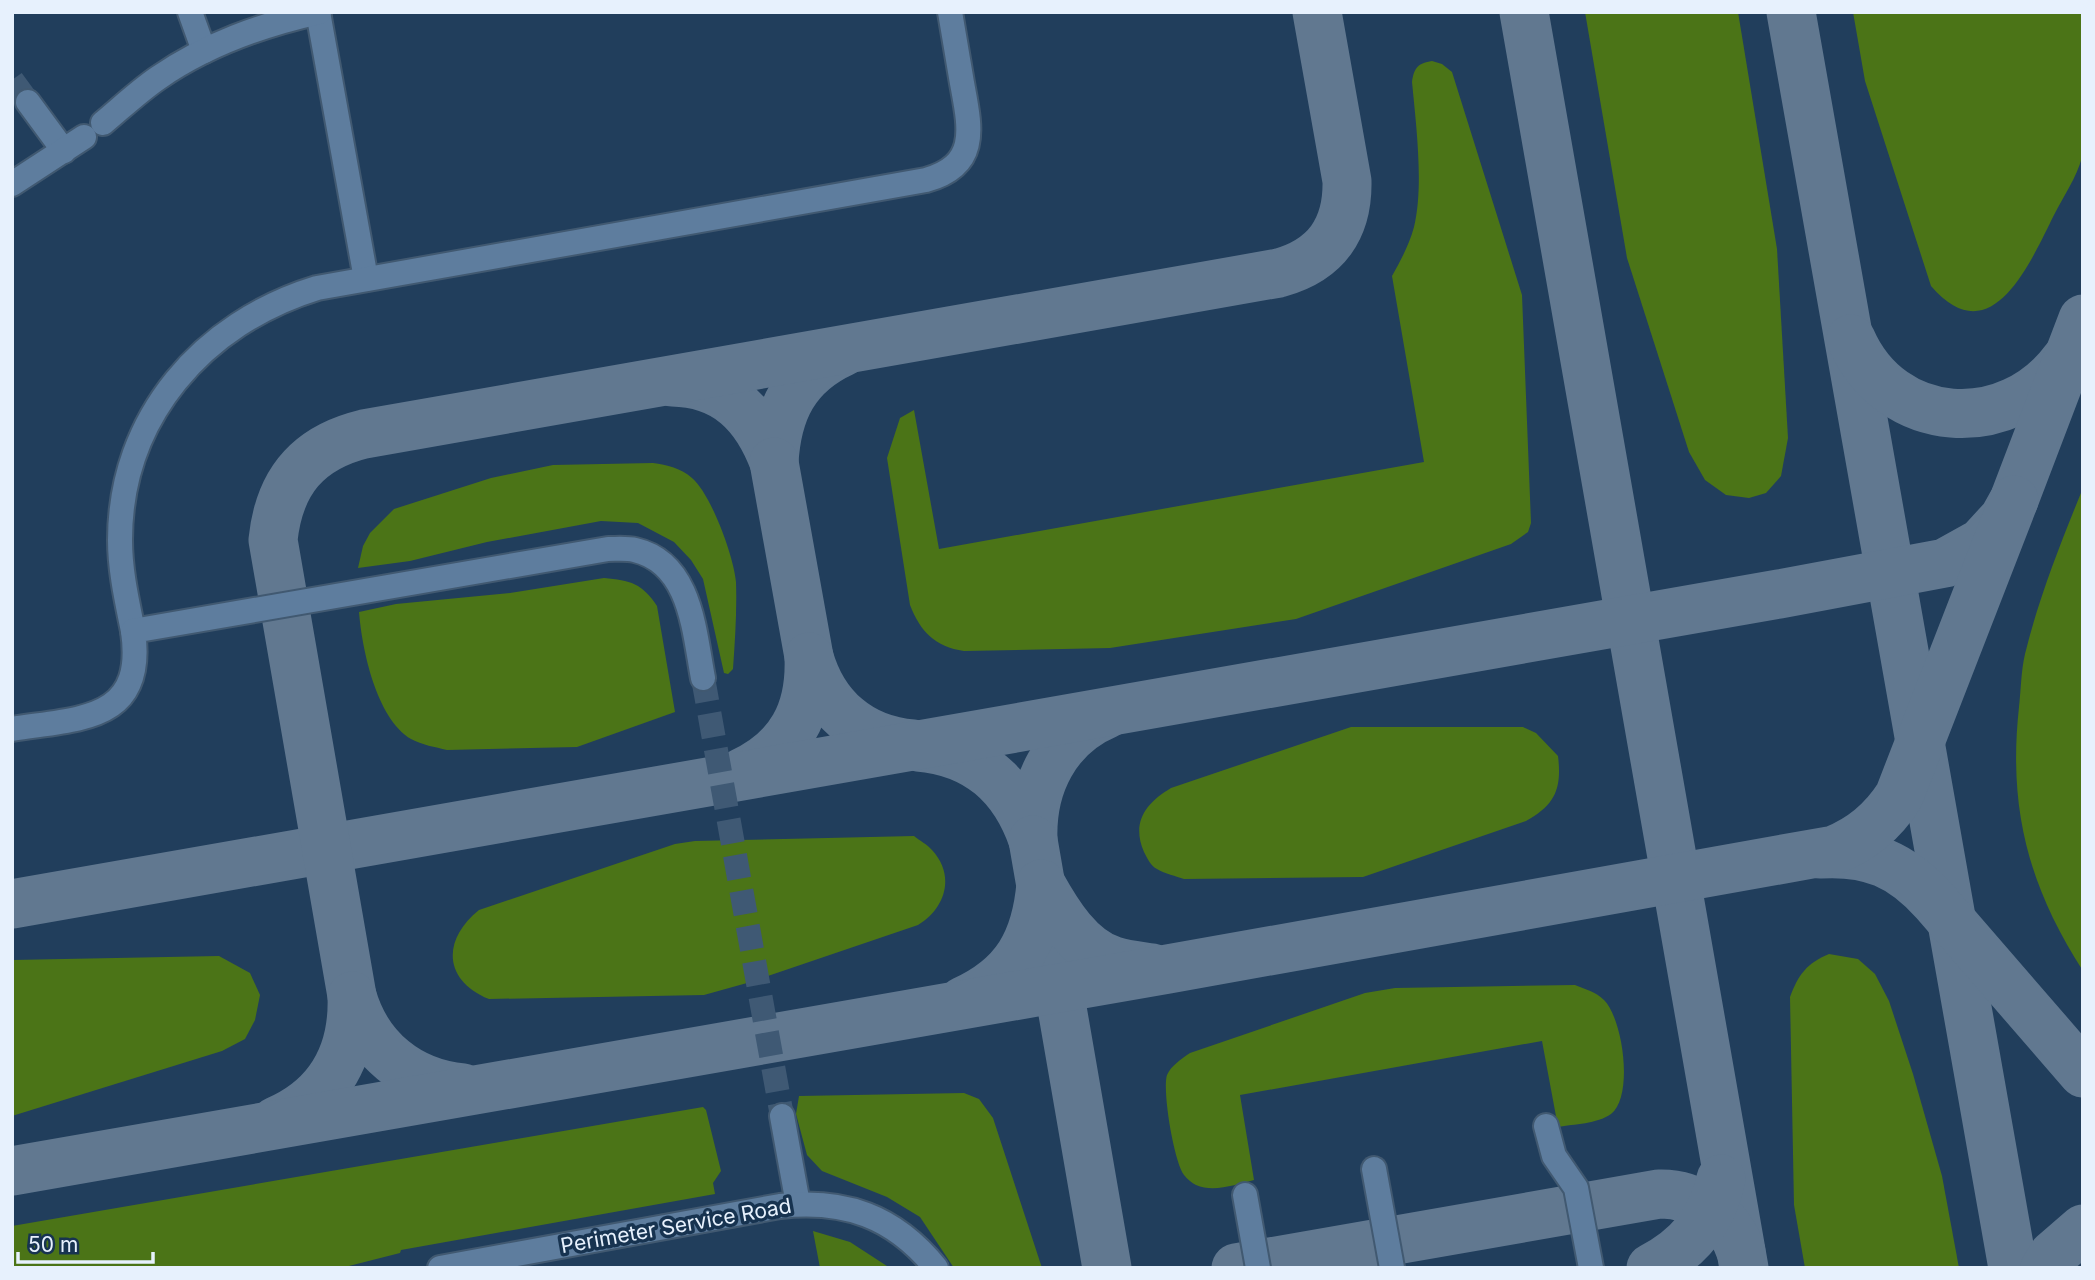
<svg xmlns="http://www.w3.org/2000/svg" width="2095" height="1280" font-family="Inter,sans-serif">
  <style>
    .green { fill: #4b7417 }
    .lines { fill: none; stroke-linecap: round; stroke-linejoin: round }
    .taxiway { stroke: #617890; stroke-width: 49 }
    .minor-tunnel { stroke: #3f5974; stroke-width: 24; stroke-dasharray: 24 12; stroke-linecap: butt }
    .minor-casing { stroke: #415971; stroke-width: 28 }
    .minor { stroke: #5e7d9e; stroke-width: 24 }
    .labels { text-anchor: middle; stroke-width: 7; stroke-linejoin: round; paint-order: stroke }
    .street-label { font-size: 21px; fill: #e7f1fd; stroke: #173350 }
  </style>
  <rect width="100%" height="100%" fill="#213e5c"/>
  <!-- green -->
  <g class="green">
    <path d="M1585,12H1738L1777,249L1788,438L1781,476L1766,493L1749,498L1726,495L1705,480L1689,452L1627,258Z"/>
    <path d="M1853,12H2083C2083,46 2083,80 2083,114C2083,128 2085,144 2082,157C2077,177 2063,197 2054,215C2030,263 1991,356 1931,286L1865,81Z"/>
    <path d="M1432,61L1442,64L1452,72L1522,295L1531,523L1528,532L1511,544L1296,619L1110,648L964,651C935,647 920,631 910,605L887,458L900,418L914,410L939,549L1424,462L1392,276C1401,260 1409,245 1414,227C1424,186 1416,124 1412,82C1414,68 1418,63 1432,61Z"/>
    <path d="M653,463C667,465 681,468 692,478C711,494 734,557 736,582C737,611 735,640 733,669L728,674L724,673L703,579L691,560L674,542L638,523L601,521L487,542L410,561L358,568L363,546L370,533L394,509L491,478L553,465Z"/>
    <path d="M2083,488V971C2028,885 2008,808 2019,707C2021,690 2021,671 2025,654C2039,597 2061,542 2083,488Z"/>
    <path d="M604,578C630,580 643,584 657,606L675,712L577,747L447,750C435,747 422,745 411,739C376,718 362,649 359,612L396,604L510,593Z"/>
    <path d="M1351,727H1523L1536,733L1558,756C1562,789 1555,805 1526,821L1363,877L1184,879C1176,876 1165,874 1157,869C1151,866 1147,858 1144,852C1131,822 1146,803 1171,788Z"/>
    <path d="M914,836C920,841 927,844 932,850C956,876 945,909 918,925L747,983L704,995L489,999C443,980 442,940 479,910L675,844L695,841Z"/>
    <path d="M1829,954L1858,959L1875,974L1889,1001L1913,1074L1942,1176L1959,1268H1805L1794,1205L1790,997C1798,975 1807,963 1829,954Z"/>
    <path d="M219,956L250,973L260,995L255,1020L245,1039L222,1051L12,1116V960Z"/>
    <path d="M1575,985C1585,989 1596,992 1604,1000C1623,1019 1634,1096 1611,1114C1597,1124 1574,1124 1558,1127L1542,1041L1240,1095L1254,1180C1237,1184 1214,1193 1196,1185C1192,1183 1187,1179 1184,1175C1174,1162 1162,1090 1167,1075C1171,1066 1181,1059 1190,1053L1365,993L1395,988Z"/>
    <path d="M964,1093L979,1099L993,1118L1042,1268H954L920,1217L887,1197L822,1171L807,1155L796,1114L799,1096Z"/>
    <path d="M703,1107L706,1110L721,1171L713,1183L715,1194L401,1250L400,1253L341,1268H12V1226Z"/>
    <path d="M813,1231L850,1242L890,1268H820Z"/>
  </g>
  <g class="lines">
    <!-- taxiway -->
    <g class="taxiway">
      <path d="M1524,12L1744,1268"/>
      <path d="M1791,12L2013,1268"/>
      <path d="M1851,339C1891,431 2008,438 2066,359"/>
      <path d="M672,382C726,383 756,414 774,462C777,411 795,374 843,352"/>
      <path d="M774,462L809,657"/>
      <path d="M918,747C977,752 1014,785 1033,840C1031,786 1055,736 1107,714"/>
      <path d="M741,773C791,750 811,711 809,657C823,707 860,740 913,744"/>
      <path d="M1033,840L1107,1268"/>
      <path d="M1820,854C1870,851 1902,865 1935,902L2083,1073"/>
      <path d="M12,904L1779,594L1945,563L1981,543L2004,518L2014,500L2083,319"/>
      <path d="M352,996L273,540C279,482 307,448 364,434L1279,273C1326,260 1348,229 1347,181L1317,12"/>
      <path d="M963,1001C1016,977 1036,941 1041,884C1057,913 1080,951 1114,961C1127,965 1140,966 1152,968"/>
      <path d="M276,1121C330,1098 354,1053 352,996C367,1049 409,1083 463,1088"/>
      <path d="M12,1171L1168,969L1834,850C1862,839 1883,821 1899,796L2014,500"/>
      <path d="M1236,1268L1659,1194C1695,1193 1730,1217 1741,1252"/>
      <path d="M1651,1268C1688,1249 1712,1221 1721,1179"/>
      <path d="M2045,1268L2053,1255L2083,1229"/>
    </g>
    <!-- minor-tunnel -->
    <g class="minor-tunnel">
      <path d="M12,80L28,102"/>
      <path d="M703,678L782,1116"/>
    </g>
    <!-- minor casing -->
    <g class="minor-casing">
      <g id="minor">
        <path d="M190,12L204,51"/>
        <path d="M318,12L366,279"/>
        <path d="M28,102L64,151"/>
        <path d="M103,123C121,108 139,91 158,78C207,44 261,25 319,12"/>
        <path d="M12,184L84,137"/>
        <path d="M133,631C127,601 120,571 120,540C120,417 203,323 317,288L926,180C980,165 970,127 962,83C958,59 954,36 950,12"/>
        <path d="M12,729C80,718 146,722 133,631L608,549C617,549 627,548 635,550C691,563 694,631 703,678"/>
        <path d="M782,1116L798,1204"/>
        <path d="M1546,1126L1554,1156L1576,1188L1591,1268"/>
        <path d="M1374,1169L1392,1268"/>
        <path d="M1245,1195L1258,1268"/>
        <path d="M440,1268L780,1206C845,1199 894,1216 936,1268"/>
      </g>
    </g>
    <!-- minor -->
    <use href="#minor" class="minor"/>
  </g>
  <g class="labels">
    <!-- street labels -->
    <g class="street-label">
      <text transform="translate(676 1226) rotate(-10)" y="7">Perimeter Service Road</text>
    </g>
  </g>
  <!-- border -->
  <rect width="2095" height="1280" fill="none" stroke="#e7f1fd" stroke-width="28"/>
  <!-- scale -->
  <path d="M18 1252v10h135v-10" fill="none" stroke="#e7f1fd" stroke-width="3.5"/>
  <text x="28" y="1252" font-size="21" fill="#e7f1fd" stroke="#173350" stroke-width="5" paint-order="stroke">50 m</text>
</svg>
